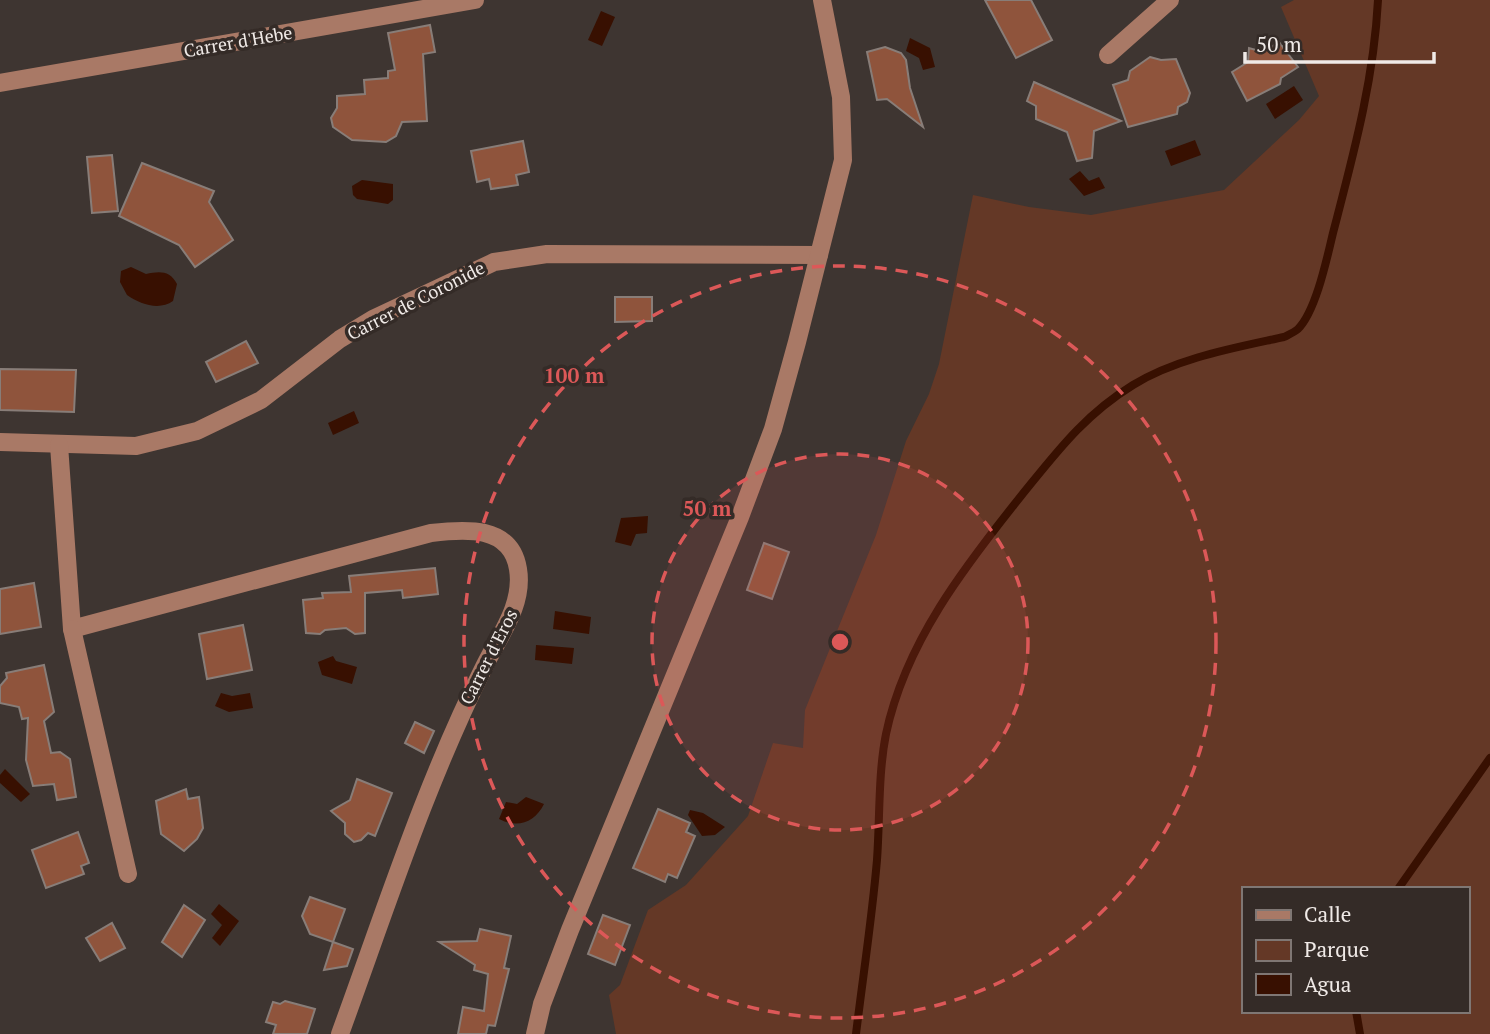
<svg xmlns="http://www.w3.org/2000/svg" width="1490" height="1034" font-family="'PT Serif',serif">
  <style>
    .green { fill: #643826; fill-rule: evenodd }
    .water { fill: #381001 }
    .lines { fill: none; stroke-linecap: round; stroke-linejoin: round }
    .stream { stroke: #381001; stroke-width: 8 }
    .building { fill: #8f543c; stroke: #887d78; stroke-width: 2 }
    .minor { stroke: #a97966; stroke-width: 18 }
    .ring { fill: none; stroke: #dc5858; stroke-width: 3.5; stroke-dasharray: 12 9 }
    .labels { text-anchor: middle; stroke-width: 7; stroke-linejoin: round; paint-order: stroke }
    .street-label { font-size: 18px; fill: #f0eae7; stroke: #342b27 }
    .centre { fill: #dc5858; stroke: #342b27; stroke-width: 3.5 }
    .ring-label { font-size: 21px; text-anchor: middle; font-weight: bold; fill: #dc5858; stroke: #342b27; stroke-width: 7; stroke-linejoin: round; paint-order: stroke }
  </style>
  <rect width="100%" height="100%" fill="#3e3531"/>
  <!-- green -->
  <path class="green" d="M1294,0H1490V1034H616L609,995L620,985L648,910L686,885L748,816L773,743L803,748L805,710L876,535L906,441L929,394L939,364L973,195L1029,207L1091,215L1224,190L1299,120L1319,96L1281,7ZM1243,889H1467V1011H1243Z"/>
  <!-- water -->
  <g class="water">
    <path d="M601,11L615,17L602,46L588,40Z"/>
    <path d="M910,38L930,48L935,67L923,70L919,58L906,51Z"/>
    <path d="M1294,86L1303,100L1275,119L1266,104Z"/>
    <path d="M1195,140L1201,155L1171,166L1165,151Z"/>
    <path d="M1080,171L1089,181L1099,177L1105,188L1084,196L1069,179Z"/>
    <path d="M362,180L393,184V200L388,204L357,199L353,195L352,186Z"/>
    <path d="M131,267L146,274C159,271 170,270 177,284L173,301C159,311 140,304 127,295L120,282L121,271Z"/>
    <path d="M354,411L359,423L333,435L328,423Z"/>
    <path d="M648,516L647,533L636,534L631,546L615,542L621,518Z"/>
    <path d="M555,611L591,617L589,634L553,629Z"/>
    <path d="M536,645L574,648L572,664L535,660Z"/>
    <path d="M333,656L336,661L357,667L352,684L322,675L318,662Z"/>
    <path d="M221,693L232,696L250,693L253,708L229,712L215,706Z"/>
    <path d="M5,769L30,794L21,802L0,783V775Z"/>
    <path d="M526,797L544,804C535,822 518,829 499,819L506,802L517,804Z"/>
    <path d="M690,810L703,813L725,827L715,835L702,836L688,815Z"/>
    <path d="M219,904L239,921L220,946L212,938L222,925L211,914Z"/>
  </g>
  <g class="lines">
    <!-- stream -->
    <g class="stream">
      <path d="M1398,889L1490,758"/>
      <path d="M1356,1011L1360,1034"/>
      <path d="M856,1034C863,976 872,918 877,860C880,819 878,774 886,734C905,643 965,566 1021,496C1056,453 1084,415 1133,385C1177,358 1234,348 1284,337C1288,335 1295,332 1298,329C1316,311 1327,258 1333,233C1353,156 1374,80 1378,0"/>
    </g>
  </g>
  <!-- building -->
  <g class="building">
    <path d="M985,0H1031L1052,40L1016,58Z"/>
    <path d="M430,25L435,52L423,54L427,121L402,122L396,136L386,142L352,140L333,127L331,118L337,108V96L365,94L364,80L388,78V71L395,70L388,33Z"/>
    <path d="M1279,42L1298,67L1281,78L1280,84L1247,101L1232,72L1248,62L1249,48L1263,52Z"/>
    <path d="M885,47L901,53L906,60L910,88L923,127L887,99L877,100L867,52Z"/>
    <path d="M1150,57L1161,60L1176,59L1190,93L1187,102L1178,107L1177,114L1128,127L1113,85L1128,80L1130,71Z"/>
    <path d="M1034,82L1121,121L1094,131L1092,158L1077,161L1067,132L1036,119V106L1027,101Z"/>
    <path d="M523,141L529,172L516,175L518,185L491,189L489,179L477,182L471,151Z"/>
    <path d="M112,155L118,211L92,213L87,157Z"/>
    <path d="M142,163L214,191L209,202L233,240L195,267L179,245L119,216Z"/>
    <path d="M615,297H652V321L615,322Z"/>
    <path d="M246,341L258,363L216,382L206,362Z"/>
    <path d="M0,369L76,370L74,412L0,410Z"/>
    <path d="M764,543L789,552L772,599L747,590Z"/>
    <path d="M435,568L438,594L403,598L402,590L365,593V633L355,634L346,628L325,630L320,634L306,633L303,600L323,598L322,593L351,592L349,576Z"/>
    <path d="M34,583L41,627L0,634V589Z"/>
    <path d="M243,625L252,670L207,679L199,634Z"/>
    <path d="M44,665L54,712L44,721L51,753L60,752L70,759L76,797L57,800L54,784L33,786L26,760L28,718L22,719L19,707L0,703V686L7,678L6,673Z"/>
    <path d="M415,722L434,731L424,753L405,743Z"/>
    <path d="M357,779L392,793L375,836L368,833L361,840L354,842L345,834V823L331,811L350,800Z"/>
    <path d="M186,789L188,799L199,797L203,828L197,839L184,851L161,834L156,801Z"/>
    <path d="M658,809L690,823L686,832L695,836L677,878L668,874L665,882L633,868Z"/>
    <path d="M78,832L89,863L81,866L84,874L46,888L32,850Z"/>
    <path d="M310,897L345,909L333,942L310,934L302,916Z"/>
    <path d="M184,905L205,920L182,957L162,942Z"/>
    <path d="M603,915L630,925L615,965L588,954Z"/>
    <path d="M112,923L125,948L100,961L86,938Z"/>
    <path d="M480,929L511,936L504,968L509,969L495,1026L488,1025L486,1034H458L463,1007L484,1011L488,974L474,970L475,965L439,942L477,941Z"/>
    <path d="M333,942L353,949L347,966L324,970Z"/>
    <path d="M285,1001L315,1009L307,1034H273L276,1025L266,1022L273,1002L280,1004Z"/>
  </g>
  <g class="lines">
    <!-- minor -->
    <g class="minor">
      <path d="M1108,55L1170,0"/>
      <path d="M0,83L475,0"/>
      <path d="M0,442L136,446L197,431L261,400L340,339L373,319L494,262L547,254L819,255"/>
      <path d="M59,445L72,629L431,533C465,529 511,525 518,569C524,605 499,636 484,667C425,785 385,911 340,1034"/>
      <path d="M72,629L128,874"/>
      <path d="M535,1034L542,1004L570,930L740,517L773,429L797,342L843,160L841,97L822,0"/>
    </g>
  </g>
  <!-- distance rings -->
  <circle cx="840" cy="642" r="188" fill="#dc5858" fill-opacity=".12"/>
  <g class="ring">
    <circle cx="840" cy="642" r="188"/>
    <circle cx="840" cy="642" r="376"/>
  </g>
  <g class="labels">
    <!-- street labels -->
    <g class="street-label">
      <text transform="translate(238 42) rotate(-10)" y="6">Carrer d'Hebe</text>
      <text transform="translate(416 301) rotate(-27)" y="6">Carrer de Coronide</text>
      <text transform="translate(489 657) rotate(-63)" y="6">Carrer d'Eros</text>
    </g>
  </g>
  <circle cx="840" cy="642" r="10" class="centre"/>
  <g class="ring-label">
    <text x="574" y="383">100 m</text>
    <text x="707" y="516">50 m</text>
  </g>
  <!-- legend -->
  <rect x="1242" y="887" width="228" height="126" fill="#342b27" stroke="#7f7774" stroke-width="2"/>
  <rect x="1256" y="910" width="35" height="10" fill="#a97966" stroke="#7f7774" stroke-width="2"/>
  <text x="1304" y="922" font-size="21" fill="#f0eae7">Calle</text>
  <rect x="1256" y="940" width="35" height="21" fill="#643826" stroke="#7f7774" stroke-width="2"/>
  <text x="1304" y="957" font-size="21" fill="#f0eae7">Parque</text>
  <rect x="1256" y="974" width="35" height="21" fill="#381001" stroke="#7f7774" stroke-width="2"/>
  <text x="1304" y="992" font-size="21" fill="#f0eae7">Agua</text>
  <!-- scale -->
  <path d="M1245 52v10h189v-10" fill="none" stroke="#f0eae7" stroke-width="3.5"/>
  <text x="1256" y="52" font-size="21" fill="#f0eae7" stroke="#342b27" stroke-width="5" paint-order="stroke">50 m</text>
</svg>
